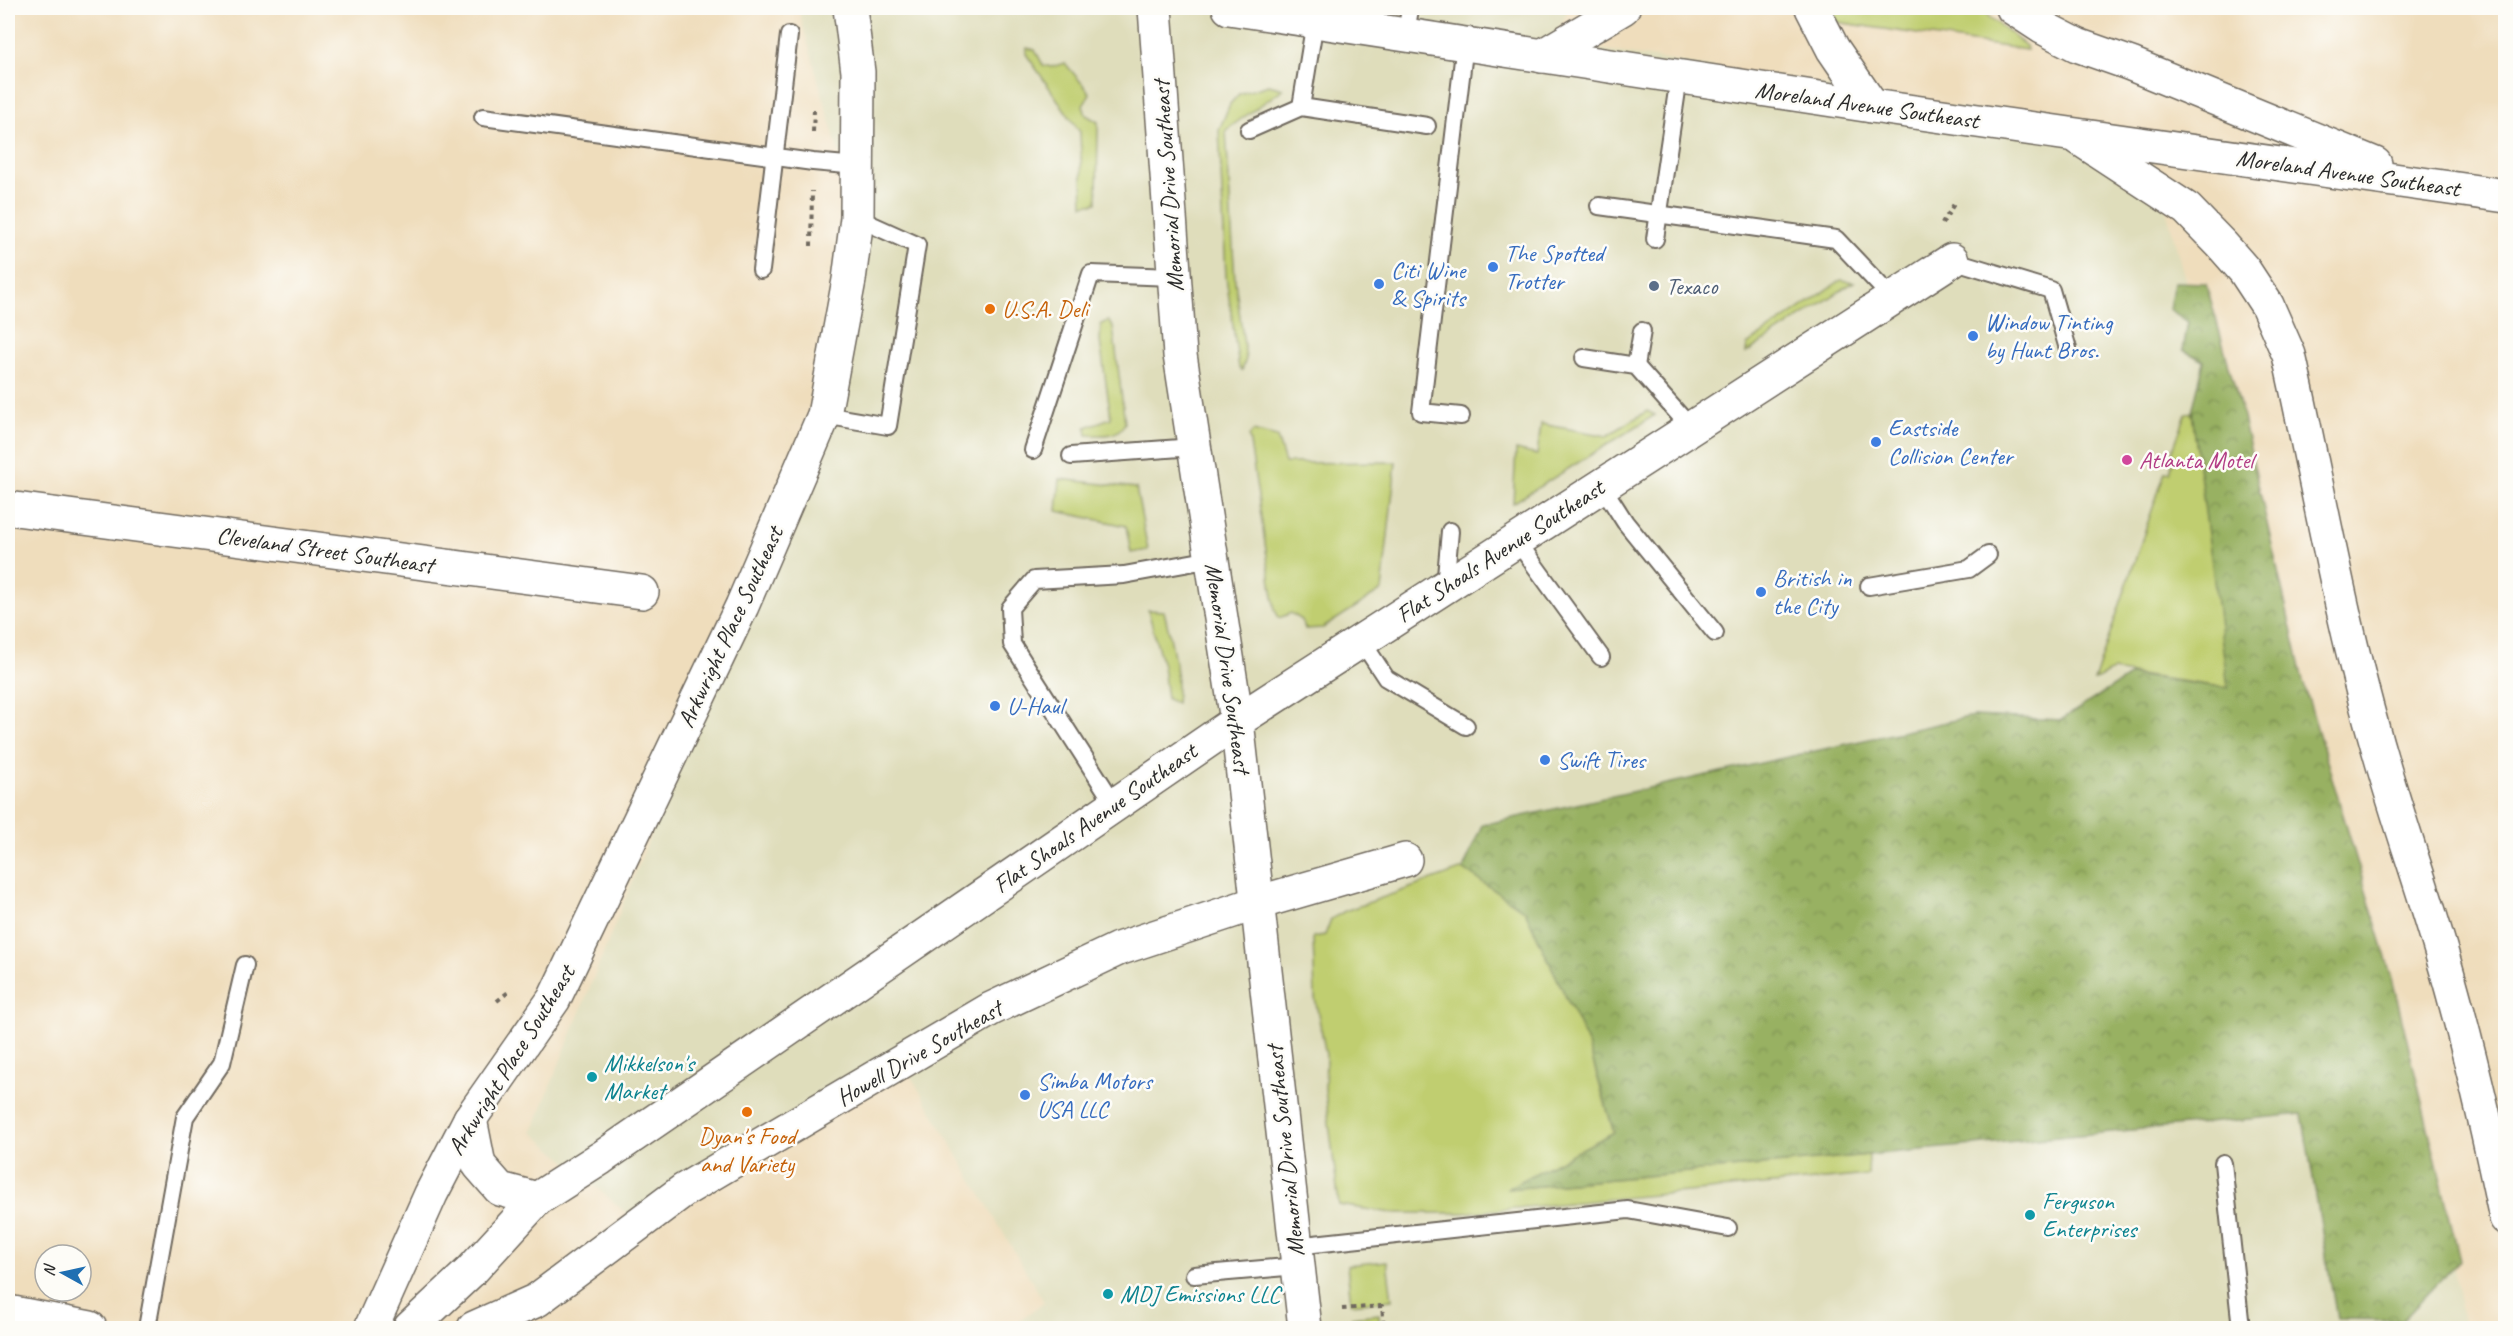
<svg xmlns="http://www.w3.org/2000/svg" width="2513" height="1336" font-family="Caveat,sans-serif">
  <style>
    .built { fill: #dfddbb }
    .grass { fill: #c0ce70; stroke: #767c4e; stroke-width: 1.5 }
    .forest { fill: url(#forest-crowns); stroke: #626e46; stroke-width: 1.5 }
    .lines { fill: none; stroke-linecap: round; stroke-linejoin: round }
    .lane-casing { stroke: #70695e; stroke-width: 20 }
    .street-casing { stroke: #70695e; stroke-width: 36 }
    .primary-casing { stroke: #70695e; stroke-width: 36 }
    .highway-casing { stroke: #70695e; stroke-width: 36 }
    .path { stroke: #70695e; stroke-width: 4; stroke-dasharray: 4.5 4.5; stroke-linecap: butt }
    .lane { stroke: #fff; stroke-width: 16 }
    .street { stroke: #fff; stroke-width: 33 }
    .primary { stroke: #fff; stroke-width: 33 }
    .highway { stroke: #fff; stroke-width: 33 }
    .shop-dot { fill: #3f7fe0; stroke: #fdfcf7; stroke-width: 2 }
    .service-dot { fill: #5c6f8a; stroke: #fdfcf7; stroke-width: 2 }
    .food-dot { fill: #e8710a; stroke: #fdfcf7; stroke-width: 2 }
    .hotel-dot { fill: #d1479c; stroke: #fdfcf7; stroke-width: 2 }
    .culture-dot { fill: #0f9aa8; stroke: #fdfcf7; stroke-width: 2 }
    .labels { text-anchor: middle; stroke-width: 5; stroke-linejoin: round; paint-order: stroke }
    .street-label { font-size: 24px; fill: #2b2b2b; stroke: #fdfcf7 }
    .shop-label { font-size: 24px; fill: #366cbe; stroke: #fdfcf7; text-anchor: start }
    .service-label { font-size: 24px; fill: #4e5e75; stroke: #fdfcf7; text-anchor: start }
    .food-label { font-size: 24px; fill: #c56008; stroke: #fdfcf7; text-anchor: start }
    .hotel-label { font-size: 24px; fill: #b23c85; stroke: #fdfcf7; text-anchor: start }
    .culture-label { font-size: 24px; fill: #0d838f; stroke: #fdfcf7; text-anchor: start }
  </style>
  <defs>
    <pattern id="forest-crowns" width="20" height="18" patternUnits="userSpaceOnUse" patternTransform="scale(1.5)"><rect width="20" height="18" fill="#98b162"/><path d="M2 6a3 3 0 1 1 6 0M12 15a3 3 0 1 1 6 0" fill="none" stroke="#7c9051"/></pattern>
  </defs>
  <rect width="100%" height="100%" fill="#fdfcf7"/>
  <filter id="ink" filterUnits="userSpaceOnUse"><feTurbulence type="fractalNoise" baseFrequency=".0167" numOctaves="2"/><feDisplacementMap in="SourceGraphic" scale="12" xChannelSelector="R" yChannelSelector="G"/><feConvolveMatrix kernelMatrix="1 2 1 2 8 2 1 2 1" color-interpolation-filters="sRGB"/></filter>
  <filter id="wash" filterUnits="userSpaceOnUse"><feTurbulence type="fractalNoise" baseFrequency=".008" numOctaves="4" result="noise"/><feDisplacementMap in="SourceGraphic" scale="24" xChannelSelector="R" yChannelSelector="G"/><feGaussianBlur stdDeviation="1.35" result="paint"/><feColorMatrix in="noise" values="0 0 0 0 0 0 0 0 0 0 0 0 0 0 0 0 0 1.4 0 .05"/><feComposite in="paint" operator="in"/></filter>
  <g filter="url(#wash)">
    <rect width="100%" height="100%" fill="#efddbc"/>
    <!-- built -->
    <path class="built" d="M798,8H1570L1551,41L2147,139L2455,1273L2464,1328H1010L1044,1302L902,1061L639,1224L532,1132L742,606L813,443L857,218Z"/>
    <!-- grass -->
    <g class="grass">
      <path d="M1827,8H1978L2026,46L2027,50L1836,22Z"/>
      <path d="M1027,48L1035,50L1043,65L1051,67L1065,63L1090,93L1083,106L1086,115L1098,122L1097,203L1083,205L1080,132L1026,54Z"/>
      <path d="M1269,85L1283,89L1226,130L1235,281L1246,359L1242,370L1239,368L1226,277L1219,130L1230,104L1239,94Z"/>
      <path d="M1841,280L1854,282L1746,353L1747,345Z"/>
      <path d="M1108,321L1113,327L1125,423C1117,438 1103,435 1087,435L1086,427L1111,418L1100,341L1101,324Z"/>
      <path d="M1647,411L1655,415L1513,503L1516,450L1537,455L1541,424L1607,436Z"/>
      <path d="M2192,412L2229,688L2112,671L2094,681L2165,472H2170L2174,456L2171,455L2186,414Z"/>
      <path d="M1253,431L1277,437L1285,463L1396,462L1382,590L1323,628L1305,629L1302,620L1291,613L1279,618L1275,610L1249,436Z"/>
      <path d="M1060,479L1136,488L1148,550L1131,553L1126,526L1057,511Z"/>
      <path d="M1148,610L1164,611C1171,642 1180,671 1176,703L1167,699L1163,666Z"/>
      <path d="M1463,869L1525,911L1587,1041L1614,1133L1508,1189L1869,1155L1868,1175L1463,1213H1392L1339,1205L1325,1090L1326,1055L1315,998L1313,937L1325,935L1331,919L1345,911Z"/>
      <path d="M1387,1261L1392,1300L1351,1304L1347,1265Z"/>
      <path d="M1379,1314L1380,1328H1353L1352,1317Z"/>
    </g>
    <!-- forest -->
    <path class="forest" d="M2174,282L2206,283L2241,409L2303,681L2392,978L2460,1260L2403,1320L2337,1319L2302,1114L1506,1189L1614,1132L1587,1041L1525,911L1463,869L1482,825L1973,716L2061,720L2131,675L2228,688L2192,412L2204,361L2183,350L2188,322L2169,309Z"/>
  </g>
  <g filter="url(#ink)">
    <g class="lines">
      <!-- lane casing -->
      <g class="lane-casing">
        <g id="lane">
          <path d="M1406,35L1410,8"/>
          <path d="M1301,107L1315,21"/>
          <path d="M483,117L813,162L857,166"/>
          <path d="M1249,130L1301,107L1427,126"/>
          <path d="M1599,206L1836,239L1892,298"/>
          <path d="M1655,239L1679,77"/>
          <path d="M1952,260L2051,290L2068,349"/>
          <path d="M761,270L789,35"/>
          <path d="M1584,358L1636,366L1691,428"/>
          <path d="M1636,366L1642,331"/>
          <path d="M824,415L888,426L917,245L857,218"/>
          <path d="M1461,416L1421,412L1465,43"/>
          <path d="M1033,450L1091,274L1174,277"/>
          <path d="M1071,456L1194,447"/>
          <path d="M1602,486L1625,522L1715,633"/>
          <path d="M1517,541L1601,657"/>
          <path d="M1869,586L1969,569L1988,555"/>
          <path d="M1445,587L1450,531"/>
          <path d="M1361,640L1386,678L1466,726"/>
          <path d="M1115,805L1012,644L1010,608L1034,580L1124,575L1212,559"/>
          <path d="M2223,1163L2241,1328H2235"/>
          <path d="M1295,1246L1628,1210L1728,1228"/>
          <path d="M1194,1275L1298,1266"/>
          <path d="M147,1328L185,1117L222,1063L245,965"/>
        </g>
      </g>
      <!-- street casing -->
      <g class="street-casing">
        <g id="street">
          <path d="M8,508L642,592"/>
          <path d="M470,1119L479,1165L500,1189L537,1199"/>
          <path d="M8,1312L90,1328"/>
          <path d="M371,1328L431,1194L470,1119L554,999L742,606L824,415L849,280L857,218L858,72L850,8"/>
          <path d="M410,1328L472,1270L537,1199L601,1158L1237,721L1952,260"/>
          <path d="M474,1328L537,1300L684,1190L991,1009L1118,949L1257,903L1405,860"/>
        </g>
      </g>
      <!-- primary casing -->
      <g class="primary-casing">
        <path id="primary" d="M1155,8L1180,355L1237,721L1305,1328"/>
      </g>
      <!-- highway casing -->
      <g class="highway-casing">
        <g id="highway">
          <path d="M1229,8L1872,106L2506,196"/>
          <path d="M1812,8L1833,49L1872,106"/>
          <path d="M2013,8L2042,27L2077,45L2131,64L2375,164"/>
          <path d="M1542,56L1623,8"/>
          <path d="M2080,139L2187,209L2222,245L2244,270L2267,305L2289,355C2319,490 2342,626 2381,758C2400,825 2424,891 2443,958C2468,1044 2488,1131 2506,1218"/>
        </g>
      </g>
      <!-- path -->
      <g class="path">
        <path d="M813,132L814,110"/>
        <path d="M1942,224L1954,204"/>
        <path d="M811,246L812,191"/>
        <path d="M497,1001L511,990"/>
        <path d="M1342,1309L1382,1306L1384,1328"/>
      </g>
      <!-- lane -->
      <use href="#lane" class="lane"/>
      <!-- street -->
      <use href="#street" class="street"/>
      <!-- primary -->
      <use href="#primary" class="primary"/>
      <!-- highway -->
      <use href="#highway" class="highway"/>
    </g>
  </g>
  <!-- markers -->
  <g class="shop-dot">
    <circle cx="1493" cy="267" r="6"/>
    <circle cx="1379" cy="284" r="6"/>
    <circle cx="1973" cy="336" r="6"/>
    <circle cx="1876" cy="442" r="6"/>
    <circle cx="1761" cy="592" r="6"/>
    <circle cx="995" cy="706" r="6"/>
    <circle cx="1545" cy="760" r="6"/>
    <circle cx="1025" cy="1095" r="6"/>
  </g>
  <circle class="service-dot" cx="1654" cy="286" r="6"/>
  <g class="food-dot">
    <circle cx="990" cy="309" r="6"/>
    <circle cx="747" cy="1112" r="6"/>
  </g>
  <circle class="hotel-dot" cx="2127" cy="460" r="6"/>
  <g class="culture-dot">
    <circle cx="592" cy="1077" r="6"/>
    <circle cx="2030" cy="1215" r="6"/>
    <circle cx="1108" cy="1294" r="6"/>
  </g>
  <g class="labels">
    <!-- street labels -->
    <g class="street-label">
      <text transform="translate(1867 105) rotate(8)" y="8">Moreland Avenue Southeast</text>
      <text transform="translate(2348 173) rotate(8)" y="8">Moreland Avenue Southeast</text>
      <text transform="translate(1168 186) rotate(-94)" y="8">Memorial Drive Southeast</text>
      <text transform="translate(325 550) rotate(8)" y="8">Cleveland Street Southeast</text>
      <text transform="translate(1500 551) rotate(-33)" y="8">Flat Shoals Avenue Southeast</text>
      <text transform="translate(730 627) rotate(-65)" y="8">Arkwright Place Southeast</text>
      <text transform="translate(1228 668) rotate(82)" y="8">Memorial Drive Southeast</text>
      <text transform="translate(1095 818) rotate(-35)" y="8">Flat Shoals Avenue Southeast</text>
      <text transform="translate(919 1053) rotate(-30)" y="8">Howell Drive Southeast</text>
      <text transform="translate(511 1060) rotate(-58)" y="8">Arkwright Place Southeast</text>
      <text transform="translate(1285 1151) rotate(-96)" y="8">Memorial Drive Southeast</text>
    </g>
    <!-- shop labels -->
    <g class="shop-label">
      <text x="1505" y="261">The Spotted<tspan x="1505" dy="28">Trotter</tspan></text>
      <text x="1391" y="278">Citi Wine<tspan x="1391" dy="28">&amp; Spirits</tspan></text>
      <text x="1985" y="330">Window Tinting<tspan x="1985" dy="28">by Hunt Bros.</tspan></text>
      <text x="1888" y="436">Eastside<tspan x="1888" dy="28">Collision Center</tspan></text>
      <text x="1773" y="586">British in<tspan x="1773" dy="28">the City</tspan></text>
      <text x="1007" y="714">U-Haul</text>
      <text x="1557" y="768">Swift Tires</text>
      <text x="1037" y="1089">Simba Motors<tspan x="1037" dy="28">USA LLC</tspan></text>
    </g>
    <!-- service labels -->
    <g class="service-label">
      <text x="1666" y="294">Texaco</text>
    </g>
    <!-- food labels -->
    <g class="food-label">
      <text x="1002" y="317">U.S.A. Deli</text>
      <text x="747" y="1144" text-anchor="middle">Dyan's Food<tspan x="747" dy="28">and Variety</tspan></text>
    </g>
    <!-- hotel labels -->
    <g class="hotel-label">
      <text x="2139" y="468">Atlanta Motel</text>
    </g>
    <!-- culture labels -->
    <g class="culture-label">
      <text x="604" y="1071">Mikkelson's<tspan x="604" dy="28">Market</tspan></text>
      <text x="2042" y="1209">Ferguson<tspan x="2042" dy="28">Enterprises</tspan></text>
      <text x="1120" y="1302">MDJ Emissions LLC</text>
    </g>
  </g>
  <!-- margin -->
  <rect width="2513" height="1336" fill="none" stroke="#fdfcf7" stroke-width="30"/>
  <!-- north arrow -->
  <g transform="translate(63 1273) rotate(278)"><circle r="28" fill="#fdfcf7" stroke="#a9a8a5" stroke-width="1.5"/>
  <path d="M0-4.5L10 22L0 15L-10 22Z" fill="#1f6fb2"/>
  <text y="-9" font-size="16" font-weight="bold" text-anchor="middle" fill="#2b2b2b">N</text>
  </g>
</svg>
